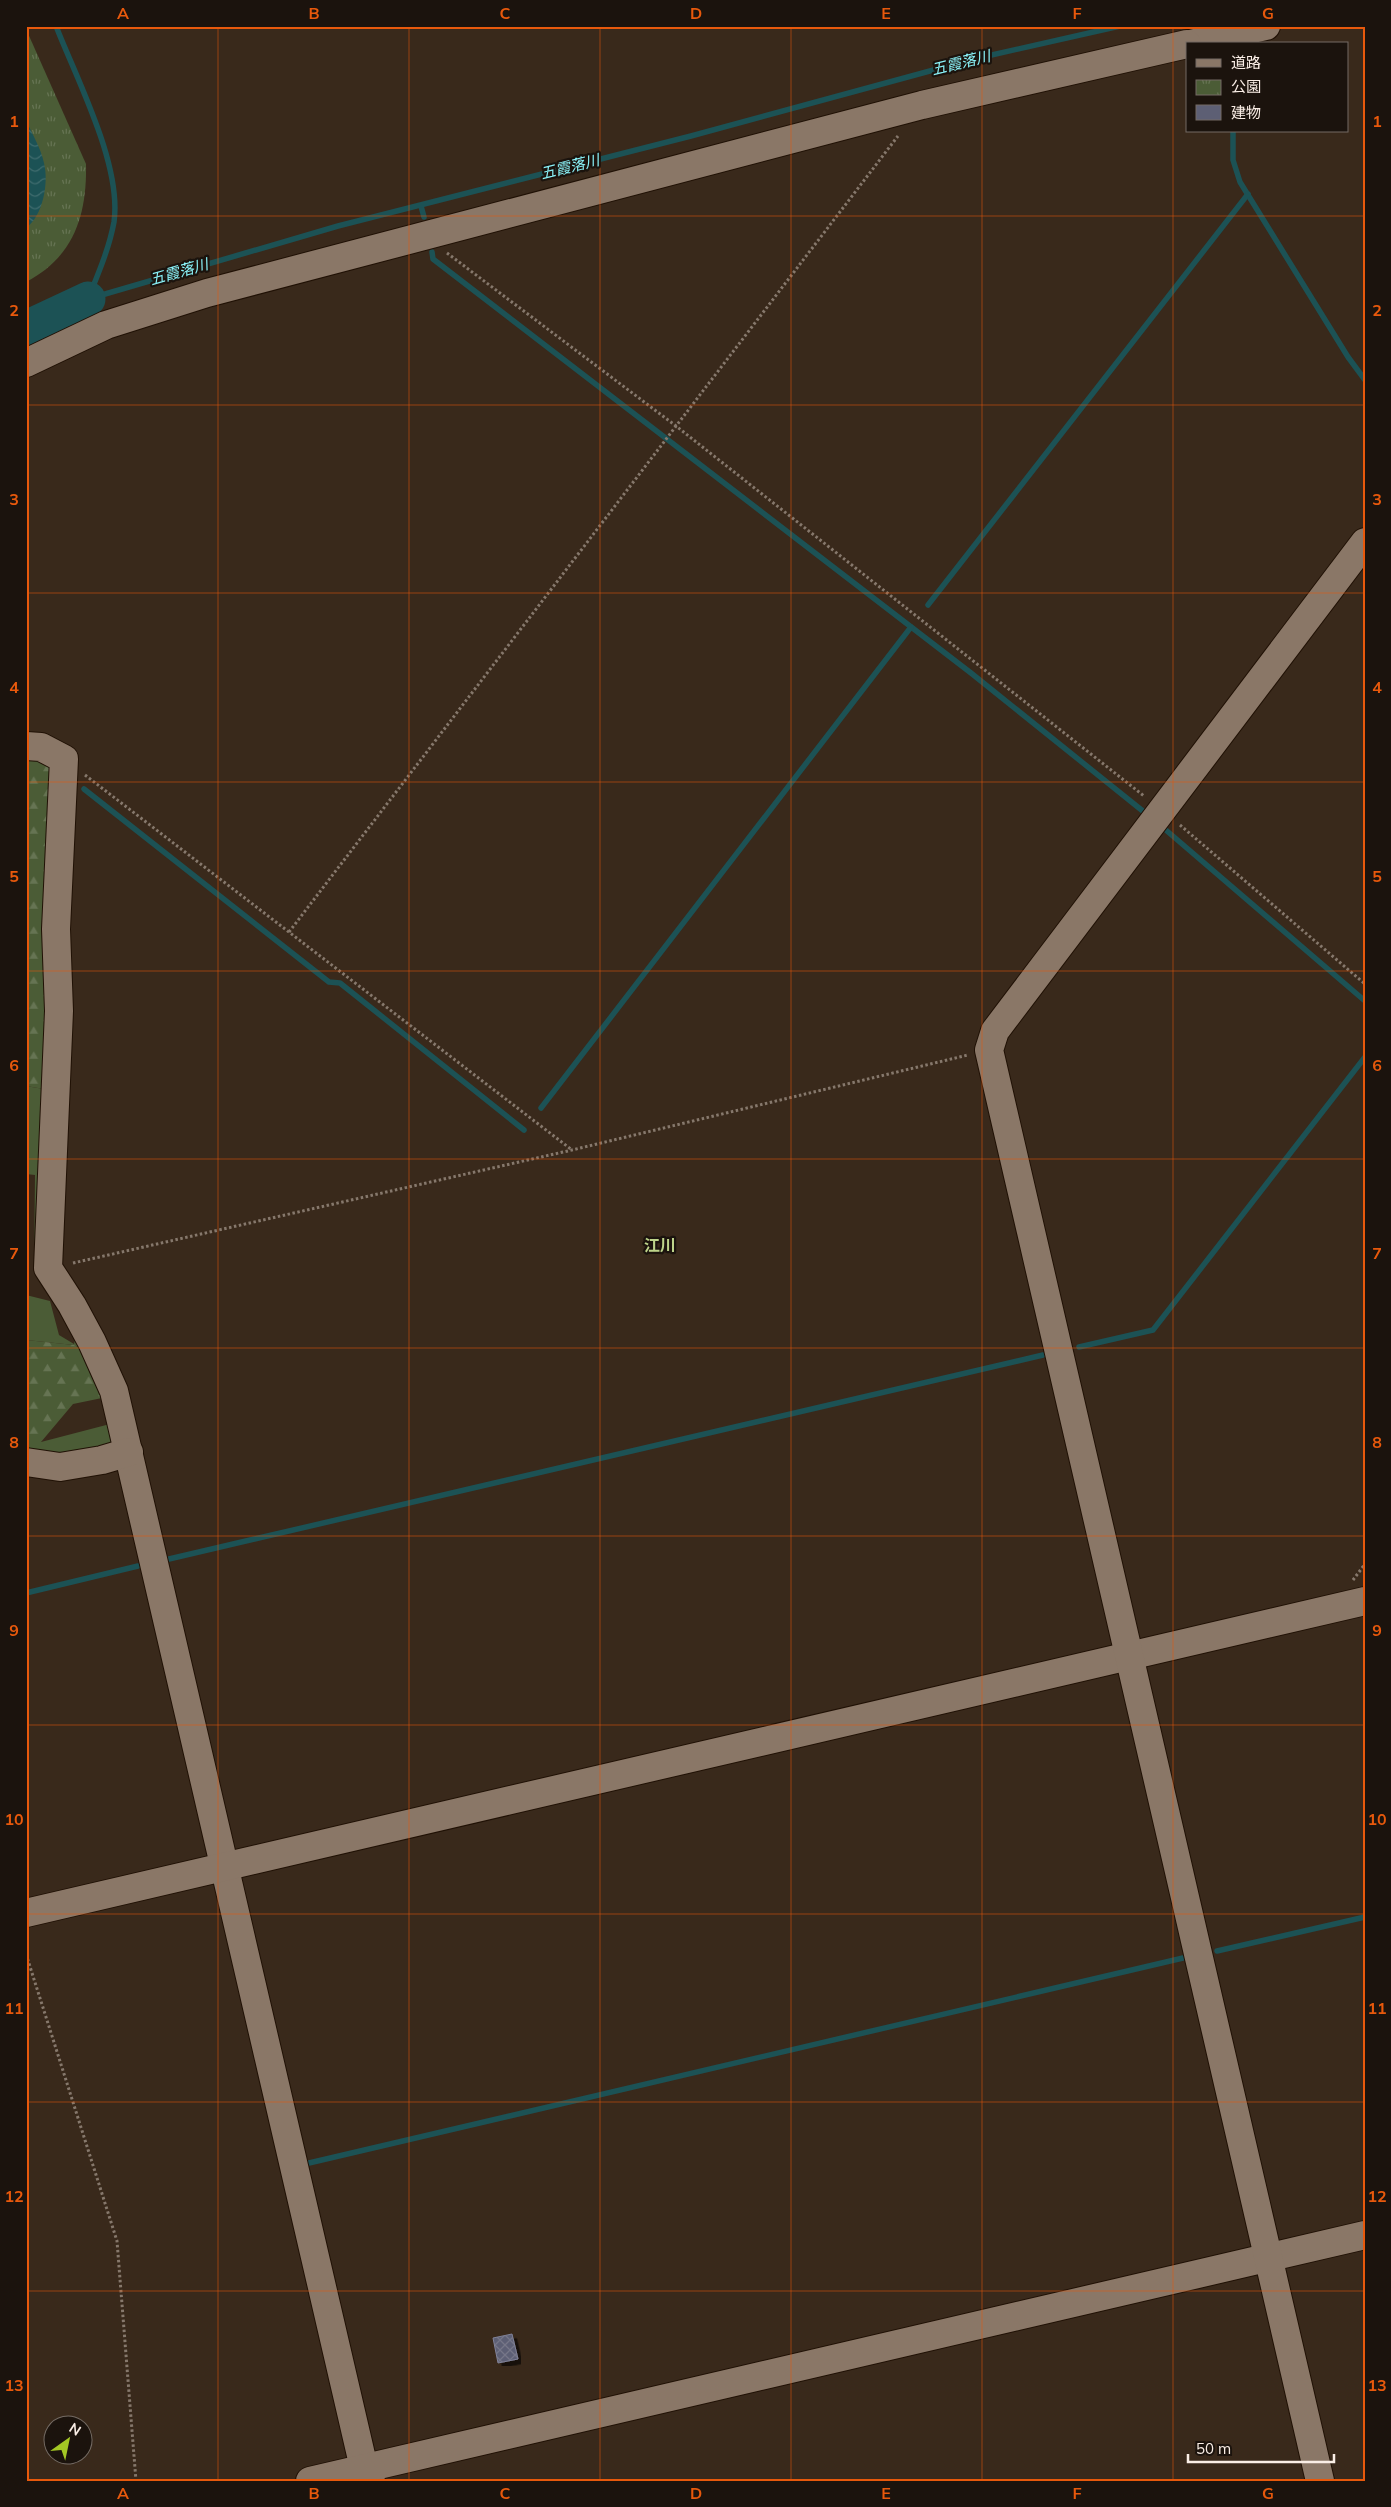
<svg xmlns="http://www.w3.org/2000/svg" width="1391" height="2507" font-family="Mulish,'Noto Sans JP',sans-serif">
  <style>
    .green { fill: #4b5c36 }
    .forest { fill: url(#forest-firs) }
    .park { fill: url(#park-tufts) }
    .water { fill: url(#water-waves) }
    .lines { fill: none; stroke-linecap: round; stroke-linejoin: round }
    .stream { stroke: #1c5255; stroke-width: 5.5 }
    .river { stroke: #1c5255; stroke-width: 35 }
    .building { fill: url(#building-cross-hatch); stroke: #808299; filter: url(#shadow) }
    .minor-casing { stroke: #201105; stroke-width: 30 }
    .path { stroke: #86786c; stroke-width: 3; stroke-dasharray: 2.5 2.5; stroke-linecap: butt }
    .minor { stroke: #8a7767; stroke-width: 28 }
    .grid { fill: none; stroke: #e8590c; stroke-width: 1; stroke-opacity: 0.55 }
    .labels { text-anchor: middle; stroke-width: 4.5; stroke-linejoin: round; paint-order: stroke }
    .water-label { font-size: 15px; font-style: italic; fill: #8bf4fa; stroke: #1b130d }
    .quarter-label { font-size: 16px; font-weight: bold; fill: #bed48a; stroke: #1b130d }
    .neatline { fill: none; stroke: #e8590c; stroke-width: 2 }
    .grid-label { font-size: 16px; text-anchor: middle; font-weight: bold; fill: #e8590c }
  </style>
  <defs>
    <pattern id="forest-firs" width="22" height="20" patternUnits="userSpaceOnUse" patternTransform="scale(1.25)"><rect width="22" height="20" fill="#4b5c36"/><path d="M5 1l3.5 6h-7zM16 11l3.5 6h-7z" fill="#667453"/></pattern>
    <pattern id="park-tufts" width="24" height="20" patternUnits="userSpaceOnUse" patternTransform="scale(1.25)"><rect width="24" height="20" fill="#4b5c36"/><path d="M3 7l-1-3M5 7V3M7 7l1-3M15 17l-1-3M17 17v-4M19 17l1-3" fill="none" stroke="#667453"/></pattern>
    <pattern id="water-waves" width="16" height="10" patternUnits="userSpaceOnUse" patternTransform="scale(1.25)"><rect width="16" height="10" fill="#1c5255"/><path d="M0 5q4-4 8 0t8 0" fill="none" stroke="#3e6b6d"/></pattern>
    <pattern id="building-cross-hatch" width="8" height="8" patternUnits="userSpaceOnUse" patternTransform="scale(1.25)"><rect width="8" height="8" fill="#5d5f74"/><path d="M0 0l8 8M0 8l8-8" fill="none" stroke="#757688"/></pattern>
    <filter id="shadow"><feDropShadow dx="4.5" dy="4.5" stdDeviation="0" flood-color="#0009"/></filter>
  </defs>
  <rect width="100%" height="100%" fill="#39291b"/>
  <!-- green -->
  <g class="green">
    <path d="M26,1086L44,1089L40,1254L34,1274L35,1175L26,1174Z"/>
    <path d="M26,1295L50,1301L59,1335L74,1344L78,1326C100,1364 111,1396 120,1439L110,1451L69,1460L26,1457V1442H41L110,1424L109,1411L83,1350L74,1345L26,1340Z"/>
  </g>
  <!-- forest -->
  <g class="forest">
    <path d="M26,750L37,753L55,771L44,1089L26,1086Z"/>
    <path d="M26,1340L74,1345L83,1350L102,1398L73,1404L41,1442H26Z"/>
  </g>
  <!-- park -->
  <path class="park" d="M26,29L86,164C87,215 74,257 26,282Z"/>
  <!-- water -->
  <path class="water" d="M26,120C32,134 41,148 44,163C49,183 43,216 26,228Z"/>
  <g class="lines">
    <!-- stream -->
    <g class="stream">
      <path d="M56,26C77,80 122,165 114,222C109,249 98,274 88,299"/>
      <path d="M1233,131V160L1240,182L1348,357L1365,380"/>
      <path d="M421,206L424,217"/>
      <path d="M432,252L433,259L971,673L1149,816"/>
      <path d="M88,299L338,226L691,136L974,59L1120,26"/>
      <path d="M928,605L1248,194"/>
      <path d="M84,789L329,982L340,983L524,1130"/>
      <path d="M1160,825L1365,1001"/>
      <path d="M541,1108L911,627"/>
      <path d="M1079,1347L1153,1330L1365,1057"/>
      <path d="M169,1559L1043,1355"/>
      <path d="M26,1593L138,1566"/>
      <path d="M1217,1951L1365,1917"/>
      <path d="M309,2163L1183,1958"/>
    </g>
    <!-- river -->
    <path class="river" d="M26,328L88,299"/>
  </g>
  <!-- building -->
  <path class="building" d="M512,2334L518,2359L498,2363L493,2338Z"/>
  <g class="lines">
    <!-- minor casing -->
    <g class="minor-casing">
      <g id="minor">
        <path d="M1190,44L1266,26"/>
        <path d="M26,363L106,325L207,293L922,105L1187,44"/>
        <path d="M26,746L41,747L64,759L56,929L59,1011L48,1268L72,1305L92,1342L114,1391L364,2468L371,2481"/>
        <path d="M26,1462L60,1467L102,1460L129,1452"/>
        <path d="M26,1913L1365,1601"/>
        <path d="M310,2481L1365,2235"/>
        <path d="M1320,2481L989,1050L995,1031L1365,542"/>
      </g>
    </g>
    <!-- path -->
    <g class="path">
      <path d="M447,253L676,426L1144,796"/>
      <path d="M85,775L572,1150"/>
      <path d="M1180,825L1365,984"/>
      <path d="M289,932L898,136"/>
      <path d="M73,1263L572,1150L968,1055"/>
      <path d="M1353,1580L1365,1564"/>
      <path d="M26,1954L117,2241L136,2481"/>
    </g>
    <!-- minor -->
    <use href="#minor" class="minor"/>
  </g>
  <!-- grid -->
  <path class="grid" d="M218,26V2481M409,26V2481M600,26V2481M791,26V2481M982,26V2481M1173,26V2481M26,216H1365M26,405H1365M26,593H1365M26,782H1365M26,971H1365M26,1159H1365M26,1348H1365M26,1536H1365M26,1725H1365M26,1914H1365M26,2102H1365M26,2291H1365"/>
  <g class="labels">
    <!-- water labels -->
    <g class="water-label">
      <text transform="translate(961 63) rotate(-14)" y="5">五霞落川</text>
      <text transform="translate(570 167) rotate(-14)" y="5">五霞落川</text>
      <text transform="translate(179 272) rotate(-16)" y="5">五霞落川</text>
    </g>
    <!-- quarter labels -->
    <g class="quarter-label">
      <text x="660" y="1251">江川</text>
    </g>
  </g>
  <!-- border -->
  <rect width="1391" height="2507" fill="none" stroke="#1b130d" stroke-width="55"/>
  <!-- legend -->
  <rect x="1186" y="42" width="162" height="90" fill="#1b130d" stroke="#746b64"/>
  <rect x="1196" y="59" width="25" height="8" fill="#8a7767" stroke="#746b64"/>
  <text x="1231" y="68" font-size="15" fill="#faeee6">道路</text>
  <rect x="1196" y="80" width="25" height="15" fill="url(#park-tufts)" stroke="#746b64"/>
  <text x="1231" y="92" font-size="15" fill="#faeee6">公園</text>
  <rect x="1196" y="105" width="25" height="15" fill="#5d5f74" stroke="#746b64"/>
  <text x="1231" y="118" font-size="15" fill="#faeee6">建物</text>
  <!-- north arrow -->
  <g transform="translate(68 2440) rotate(33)"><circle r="24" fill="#1b130d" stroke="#746b64"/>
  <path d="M0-4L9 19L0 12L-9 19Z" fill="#a4c824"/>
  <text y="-8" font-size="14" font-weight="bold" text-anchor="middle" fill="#faeee6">N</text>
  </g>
  <!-- scale -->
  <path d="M1188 2454v8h146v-8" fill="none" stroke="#faeee6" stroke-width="2.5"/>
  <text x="1196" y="2454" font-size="15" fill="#faeee6" stroke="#1b130d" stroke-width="4" paint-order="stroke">50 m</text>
  <rect x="28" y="28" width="1336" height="2452" class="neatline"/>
  <g class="grid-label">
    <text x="123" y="19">A</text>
    <text x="314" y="19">B</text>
    <text x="505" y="19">C</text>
    <text x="696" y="19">D</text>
    <text x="886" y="19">E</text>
    <text x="1077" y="19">F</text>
    <text x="1268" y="19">G</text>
    <text x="14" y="127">1</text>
    <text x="1377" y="127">1</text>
    <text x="14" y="316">2</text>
    <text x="1377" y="316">2</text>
    <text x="14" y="505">3</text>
    <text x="1377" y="505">3</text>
    <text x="14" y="693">4</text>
    <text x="1377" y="693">4</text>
    <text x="14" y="882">5</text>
    <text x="1377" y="882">5</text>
    <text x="14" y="1071">6</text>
    <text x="1377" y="1071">6</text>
    <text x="14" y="1259">7</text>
    <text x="1377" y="1259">7</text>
    <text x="14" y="1448">8</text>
    <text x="1377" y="1448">8</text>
    <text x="14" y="1636">9</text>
    <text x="1377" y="1636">9</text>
    <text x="14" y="1825">10</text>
    <text x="1377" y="1825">10</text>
    <text x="14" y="2014">11</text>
    <text x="1377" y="2014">11</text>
    <text x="14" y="2202">12</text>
    <text x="1377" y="2202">12</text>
    <text x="14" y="2391">13</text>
    <text x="1377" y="2391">13</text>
    <text x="123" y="2499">A</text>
    <text x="314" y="2499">B</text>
    <text x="505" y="2499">C</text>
    <text x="696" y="2499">D</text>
    <text x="886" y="2499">E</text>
    <text x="1077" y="2499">F</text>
    <text x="1268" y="2499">G</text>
  </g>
</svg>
